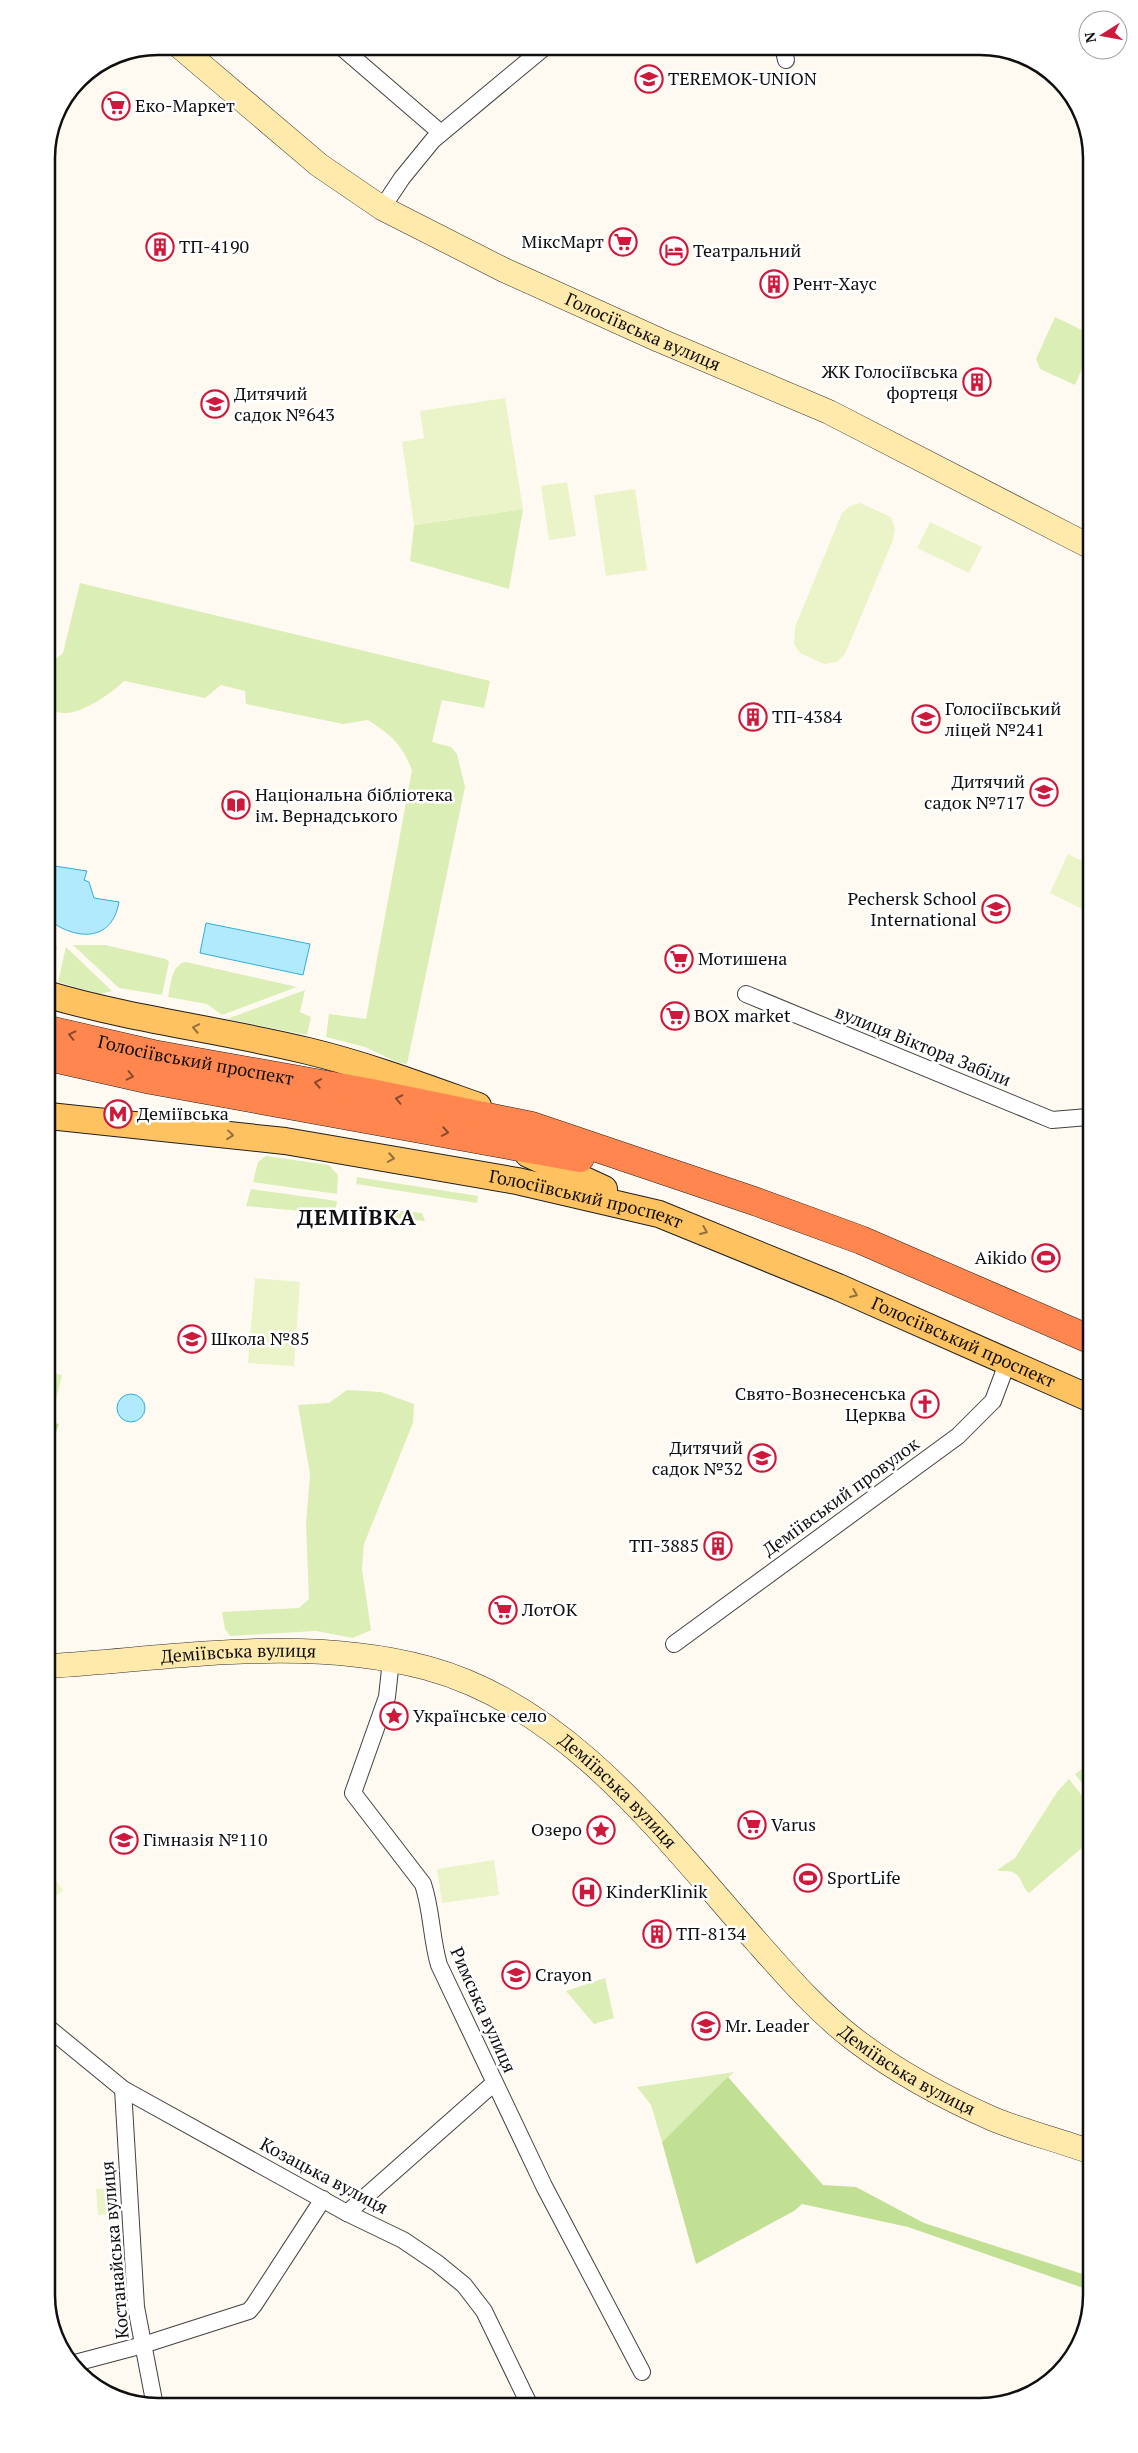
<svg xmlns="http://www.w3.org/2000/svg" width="1138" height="2453" font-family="'PT Serif',serif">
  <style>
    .green { fill: #dbeeb6 }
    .forest { fill: #c1e094 }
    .pitch { fill: #ebf4c9 }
    .water { fill: #b1eafc; stroke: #31aeda }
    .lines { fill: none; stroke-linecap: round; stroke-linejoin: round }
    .street-casing { stroke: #424242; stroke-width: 18 }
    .secondary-casing { stroke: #313131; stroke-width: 25 }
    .primary-casing { stroke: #202020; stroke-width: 28 }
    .highway-casing { stroke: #202020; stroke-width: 29 }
    .street { stroke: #fff; stroke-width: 16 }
    .secondary { stroke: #ffeaac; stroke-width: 24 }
    .primary { stroke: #ffc261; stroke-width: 26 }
    .highway { stroke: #ff874f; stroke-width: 28 }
    .oneway { stroke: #93713c }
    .oneway2 { stroke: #874b2f }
    .labels { text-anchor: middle; stroke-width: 5; stroke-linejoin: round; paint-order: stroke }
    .poi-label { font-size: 18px; fill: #0f0f0f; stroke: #fff; text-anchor: start }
    .street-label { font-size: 18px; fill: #0f0f0f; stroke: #fff }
    .district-label { font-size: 22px; font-weight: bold; letter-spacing: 1px; fill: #0f0f0f; stroke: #fff }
    .rim { fill: none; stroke: #0f0f0f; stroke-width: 2.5 }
  </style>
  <rect width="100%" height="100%" fill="#fffaf1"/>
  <!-- green -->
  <g class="green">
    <path d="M1055,317L1086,332V359L1075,385L1040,369L1036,359Z"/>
    <path d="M523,509L509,589L410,561L414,525Z"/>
    <path d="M80,583L490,681L484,708L442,700L432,742L451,747L457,754L465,787L407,1064L399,1063L365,1047L326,1037L329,1014L366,1019L412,770C401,743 392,736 368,720L343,724L246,704L245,691L221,685L205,698L124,681C112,693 82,714 64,713C59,713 53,711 48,711V665L63,653Z"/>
    <path d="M49,938L56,944L57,948L51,979H49Z"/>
    <path d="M73,945H105L166,959L169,962L162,995L119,988Z"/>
    <path d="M66,947L112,991L100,994L58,982Z"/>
    <path d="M186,962L297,987L222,1015L207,1004L168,997C171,985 171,964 186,962Z"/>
    <path d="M305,990L300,1012L311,1017L307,1035L227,1019Z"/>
    <path d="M266,1156L329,1165L338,1175L337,1194L253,1182L258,1162Z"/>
    <path d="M357,1177L478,1196L477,1203L356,1184Z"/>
    <path d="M251,1189L337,1201L335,1214L246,1206Z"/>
    <path d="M363,1207L422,1213L425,1221L362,1215Z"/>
    <path d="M50,1372L62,1375L55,1404L50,1402Z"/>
    <path d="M347,1390L381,1392L414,1404L413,1423L364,1544L362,1569L371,1630L353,1638L316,1631L230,1636L225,1629L222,1612L299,1608L309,1599L306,1524L310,1474L298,1405L329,1403Z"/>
    <path d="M1090,1763V1794L1075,1774Z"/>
    <path d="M1069,1779L1090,1806V1819L1088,1821L1090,1825V1841L1029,1893C1021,1887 1023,1876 1012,1872C1007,1870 1002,1872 997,1870L1015,1858L1057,1792Z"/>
    <path d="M605,1978L614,2018L594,2024L566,1991Z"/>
    <path d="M734,2072L662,2142L651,2105L637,2087Z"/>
  </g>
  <!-- forest -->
  <g class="forest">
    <path d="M50,1422L59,1424L51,1446L50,1445Z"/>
    <path d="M728,2077L823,2185L856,2187L924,2223L1092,2277V2291L908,2227L802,2204L794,2211L696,2264L662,2142Z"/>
  </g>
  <!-- pitch -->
  <g class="pitch">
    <path d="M505,398L523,509L414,525L402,442L424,438L420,411Z"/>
    <path d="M567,482L576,536L549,540L541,486Z"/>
    <path d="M635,489L647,570L606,576L594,495Z"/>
    <path d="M860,503L891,517L895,528L893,540L845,654L837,662L824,664L800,653L794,644L795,627L842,513L850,506Z"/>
    <path d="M930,522L982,547L969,573L917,548Z"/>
    <path d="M1068,854L1088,864V912L1050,893Z"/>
    <path d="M255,1278L300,1282L294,1366L248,1363Z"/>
    <path d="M494,1860L499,1895L442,1903L437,1869Z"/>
    <path d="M51,1873L63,1890L51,1900Z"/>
    <path d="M110,2188L112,2214L98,2215L96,2189Z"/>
  </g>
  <!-- water -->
  <g class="water">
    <path d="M48,865L87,871L84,880L89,882L94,898L119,902C112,943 75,940 49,920Z"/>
    <path d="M206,923L310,944L303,975L200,953Z"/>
    <circle cx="131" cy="1408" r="14"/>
  </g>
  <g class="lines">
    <!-- street casing -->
    <g class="street-casing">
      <g id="street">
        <path d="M340,46L441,133"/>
        <path d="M783,46L786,60"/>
        <path d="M382,208L402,178L433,140L546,46"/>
        <path d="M746,994L1052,1120L1088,1117"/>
        <path d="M674,1644L958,1436L993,1401L1008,1361"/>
        <path d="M391,1660L387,1697L353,1793L423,1884C432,1911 431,1938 439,1965L544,2186L642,2372"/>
        <path d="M51,2030L123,2089L347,2213L403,2240L437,2263L464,2285L484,2311L529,2404"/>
        <path d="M123,2089L136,2307L155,2406"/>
        <path d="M347,2213L493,2084"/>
        <path d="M75,2363L143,2345L249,2311L254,2305L323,2199"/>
      </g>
    </g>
    <!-- secondary casing -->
    <g class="secondary-casing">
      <g id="secondary">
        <path id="s1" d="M179,46L319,165L382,208L504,270L659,340L829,412L1087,545"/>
        <path id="s2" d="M50,1666C176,1658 304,1635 427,1668C568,1706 664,1837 756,1941C787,1976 818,2012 855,2040C897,2072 945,2098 993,2119C1024,2132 1059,2140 1091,2152"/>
      </g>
    </g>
    <!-- primary casing -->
    <g class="primary-casing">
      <g id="primary">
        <path d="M49,995C134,1020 222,1030 308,1051C366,1065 422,1086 478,1106"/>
        <path id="s3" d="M49,1116L285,1141L517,1181L659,1214L838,1287L1089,1398"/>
        <path d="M528,1154L604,1189"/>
      </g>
    </g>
    <!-- highway casing -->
    <g class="highway-casing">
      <g id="highway">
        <path id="s4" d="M49,1030L153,1054L366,1092L532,1126L757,1202L861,1240L1089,1339"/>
        <path d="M49,1057L151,1080L580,1158"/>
      </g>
    </g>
    <!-- street -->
    <use href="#street" class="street"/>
    <!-- secondary -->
    <use href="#secondary" class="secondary"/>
    <!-- primary -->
    <use href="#primary" class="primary"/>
    <!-- highway -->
    <use href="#highway" class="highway"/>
  </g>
  <!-- one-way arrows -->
  <defs><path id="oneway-chevron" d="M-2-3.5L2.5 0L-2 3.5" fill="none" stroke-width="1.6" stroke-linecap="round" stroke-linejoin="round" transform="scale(1.25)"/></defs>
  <g class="oneway">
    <use href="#oneway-chevron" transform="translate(196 1028) rotate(-169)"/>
    <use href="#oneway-chevron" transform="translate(230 1135) rotate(6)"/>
    <use href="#oneway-chevron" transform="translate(391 1158) rotate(9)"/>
    <use href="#oneway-chevron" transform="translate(704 1231) rotate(23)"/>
    <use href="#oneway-chevron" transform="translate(854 1294) rotate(23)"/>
  </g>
  <g class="oneway2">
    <use href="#oneway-chevron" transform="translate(72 1035) rotate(-167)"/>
    <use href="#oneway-chevron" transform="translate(130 1076) rotate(13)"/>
    <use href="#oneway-chevron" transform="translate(318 1083) rotate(-170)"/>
    <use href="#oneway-chevron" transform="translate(399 1099) rotate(-168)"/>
    <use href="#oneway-chevron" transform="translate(445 1132) rotate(10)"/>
  </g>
  <!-- icons -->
  <defs>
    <g id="school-ring" transform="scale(1.4375)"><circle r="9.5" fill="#fff" stroke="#cd193b" stroke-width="1.5"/><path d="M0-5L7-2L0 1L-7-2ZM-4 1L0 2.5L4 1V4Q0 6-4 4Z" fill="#cd193b"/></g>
    <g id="supermarket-ring" transform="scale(1.4375)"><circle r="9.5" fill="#fff" stroke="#cd193b" stroke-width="1.5"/><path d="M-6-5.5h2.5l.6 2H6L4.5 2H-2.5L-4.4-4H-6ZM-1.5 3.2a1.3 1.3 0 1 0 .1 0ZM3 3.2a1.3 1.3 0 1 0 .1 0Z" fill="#cd193b"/></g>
    <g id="building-ring" transform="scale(1.4375)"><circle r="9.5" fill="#fff" stroke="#cd193b" stroke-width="1.5"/><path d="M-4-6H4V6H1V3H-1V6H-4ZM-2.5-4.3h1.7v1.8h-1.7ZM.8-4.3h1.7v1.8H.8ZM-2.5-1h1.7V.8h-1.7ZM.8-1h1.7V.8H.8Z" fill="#cd193b"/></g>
    <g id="hotel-ring" transform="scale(1.4375)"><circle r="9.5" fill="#fff" stroke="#cd193b" stroke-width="1.5"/><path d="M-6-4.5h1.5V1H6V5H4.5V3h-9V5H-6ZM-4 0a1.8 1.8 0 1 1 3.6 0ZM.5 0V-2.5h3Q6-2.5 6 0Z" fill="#cd193b"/></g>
    <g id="library-ring" transform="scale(1.4375)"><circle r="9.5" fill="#fff" stroke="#cd193b" stroke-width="1.5"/><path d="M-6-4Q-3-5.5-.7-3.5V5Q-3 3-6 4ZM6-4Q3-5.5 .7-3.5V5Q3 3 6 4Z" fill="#cd193b"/></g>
    <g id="metro-ring" transform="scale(1.4375)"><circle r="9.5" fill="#fff" stroke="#cd193b" stroke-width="1.5"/><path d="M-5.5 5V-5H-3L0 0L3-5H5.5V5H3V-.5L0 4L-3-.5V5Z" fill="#cd193b"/></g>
    <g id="stadium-ring" transform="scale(1.4375)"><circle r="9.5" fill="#fff" stroke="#cd193b" stroke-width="1.5"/><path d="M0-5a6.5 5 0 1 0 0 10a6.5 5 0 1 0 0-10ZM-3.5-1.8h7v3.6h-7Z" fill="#cd193b"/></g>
    <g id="church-ring" transform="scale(1.4375)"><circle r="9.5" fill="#fff" stroke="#cd193b" stroke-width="1.5"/><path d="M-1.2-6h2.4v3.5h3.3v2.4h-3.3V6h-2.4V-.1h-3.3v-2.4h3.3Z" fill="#cd193b"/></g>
    <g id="sight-ring" transform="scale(1.4375)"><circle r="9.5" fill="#fff" stroke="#cd193b" stroke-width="1.5"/><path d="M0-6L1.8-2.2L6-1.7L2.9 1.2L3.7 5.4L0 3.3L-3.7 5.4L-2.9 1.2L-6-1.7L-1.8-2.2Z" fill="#cd193b"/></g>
    <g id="hospital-ring" transform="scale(1.4375)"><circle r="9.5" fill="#fff" stroke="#cd193b" stroke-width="1.5"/><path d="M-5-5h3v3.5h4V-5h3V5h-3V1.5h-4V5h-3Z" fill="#cd193b"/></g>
  </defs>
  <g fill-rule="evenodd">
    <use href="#school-ring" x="649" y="79"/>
    <use href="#supermarket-ring" x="116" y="106"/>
    <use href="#supermarket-ring" x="623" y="242"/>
    <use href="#building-ring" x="160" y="247"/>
    <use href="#hotel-ring" x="674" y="251"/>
    <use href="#building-ring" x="774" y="284"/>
    <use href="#building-ring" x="977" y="382"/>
    <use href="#school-ring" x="215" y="404"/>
    <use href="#building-ring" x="753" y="717"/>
    <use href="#school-ring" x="926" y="719"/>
    <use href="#school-ring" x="1044" y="792"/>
    <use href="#library-ring" x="236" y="805"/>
    <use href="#school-ring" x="996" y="909"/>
    <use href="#supermarket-ring" x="679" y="959"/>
    <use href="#supermarket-ring" x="675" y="1016"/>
    <use href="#metro-ring" x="118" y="1114"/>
    <use href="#stadium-ring" x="1046" y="1258"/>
    <use href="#school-ring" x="192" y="1339"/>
    <use href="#church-ring" x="925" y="1404"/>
    <use href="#school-ring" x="762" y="1458"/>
    <use href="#building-ring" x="718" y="1546"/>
    <use href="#supermarket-ring" x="503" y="1610"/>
    <use href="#sight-ring" x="394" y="1716"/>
    <use href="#supermarket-ring" x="752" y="1825"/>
    <use href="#sight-ring" x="601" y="1830"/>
    <use href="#school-ring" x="124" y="1840"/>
    <use href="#stadium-ring" x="808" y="1878"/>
    <use href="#hospital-ring" x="587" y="1892"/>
    <use href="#building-ring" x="657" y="1934"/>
    <use href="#school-ring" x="516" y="1975"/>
    <use href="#school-ring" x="706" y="2026"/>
  </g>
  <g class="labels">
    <!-- poi labels -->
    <g class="poi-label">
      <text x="668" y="85">TEREMOK-UNION</text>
      <text x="135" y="112">Еко-Маркет</text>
      <text x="604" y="248" text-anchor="end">МіксМарт</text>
      <text x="179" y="253">ТП-4190</text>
      <text x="693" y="257">Театральний</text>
      <text x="793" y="290">Рент-Хаус</text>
      <text x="958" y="378" text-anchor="end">ЖК Голосіївська<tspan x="958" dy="21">фортеця</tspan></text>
      <text x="234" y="400">Дитячий<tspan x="234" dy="21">садок №643</tspan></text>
      <text x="945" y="715">Голосіївський<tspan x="945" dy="21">ліцей №241</tspan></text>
      <text x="772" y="723">ТП-4384</text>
      <text x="1025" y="788" text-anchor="end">Дитячий<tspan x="1025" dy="21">садок №717</tspan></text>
      <text x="255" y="801">Національна бібліотека<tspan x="255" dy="21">ім. Вернадського</tspan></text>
      <text x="977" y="905" text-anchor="end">Pechersk School<tspan x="977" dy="21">International</tspan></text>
      <text x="698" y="965">Мотишена</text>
      <text x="694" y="1022">BOX market</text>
      <text x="137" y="1120">Деміївська</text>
      <text x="1027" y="1264" text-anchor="end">Aikido</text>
      <text x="211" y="1345">Школа №85</text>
      <text x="906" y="1400" text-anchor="end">Свято-Вознесенська<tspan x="906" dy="21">Церква</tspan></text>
      <text x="743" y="1454" text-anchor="end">Дитячий<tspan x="743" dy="21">садок №32</tspan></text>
      <text x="699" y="1552" text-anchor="end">ТП-3885</text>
      <text x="522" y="1616">ЛотОК</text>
      <text x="413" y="1722">Українське село</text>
      <text x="771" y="1831">Varus</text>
      <text x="582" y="1836" text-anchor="end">Озеро</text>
      <text x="143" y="1846">Гімназія №110</text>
      <text x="827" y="1884">SportLife</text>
      <text x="606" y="1898">KinderKlinik</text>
      <text x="676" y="1940">ТП-8134</text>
      <text x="535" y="1981">Crayon</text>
      <text x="725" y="2032">Mr. Leader</text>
    </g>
    <!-- street labels -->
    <g class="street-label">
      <text dy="6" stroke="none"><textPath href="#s1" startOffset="549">Голосіївська вулиця</textPath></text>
      <text transform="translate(923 1046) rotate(22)" y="6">вулиця Віктора Забіли</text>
      <text dy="6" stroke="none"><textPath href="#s4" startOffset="150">Голосіївський проспект</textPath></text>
      <text dy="6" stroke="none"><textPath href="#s3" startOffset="544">Голосіївський проспект</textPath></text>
      <text dy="6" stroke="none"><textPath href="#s3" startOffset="949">Голосіївський проспект</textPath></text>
      <text transform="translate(841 1497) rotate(-36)" y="6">Деміївський провулок</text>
      <text dy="6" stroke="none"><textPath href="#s2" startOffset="189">Деміївська вулиця</textPath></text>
      <text dy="6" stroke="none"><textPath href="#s2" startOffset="609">Деміївська вулиця</textPath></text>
      <text transform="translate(483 2010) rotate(66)" y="6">Римська вулиця</text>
      <text dy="6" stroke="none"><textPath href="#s2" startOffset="1014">Деміївська вулиця</textPath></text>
      <text transform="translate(324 2176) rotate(28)" y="6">Козацька вулиця</text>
      <text transform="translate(115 2250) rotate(-95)" y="6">Костанайська вулиця</text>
    </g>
    <!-- district labels -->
    <g class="district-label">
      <text x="357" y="1225">ДЕМІЇВКА</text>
    </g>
  </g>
  <!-- crop -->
  <path d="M0 0H1138V2453H0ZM158 55H980A103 103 0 0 1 1083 158V2295A103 103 0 0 1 980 2398H158A103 103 0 0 1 55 2295V158A103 103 0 0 1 158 55Z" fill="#fff" fill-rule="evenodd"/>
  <path class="rim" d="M158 55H980A103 103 0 0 1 1083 158V2295A103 103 0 0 1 980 2398H158A103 103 0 0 1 55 2295V158A103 103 0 0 1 158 55Z"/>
  <!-- north arrow -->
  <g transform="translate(1103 35) rotate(259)"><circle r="24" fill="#ffffff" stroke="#9f9f9f"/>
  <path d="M0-4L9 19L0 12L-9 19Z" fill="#cd193b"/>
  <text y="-8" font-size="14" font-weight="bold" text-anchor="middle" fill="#0f0f0f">N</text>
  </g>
</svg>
